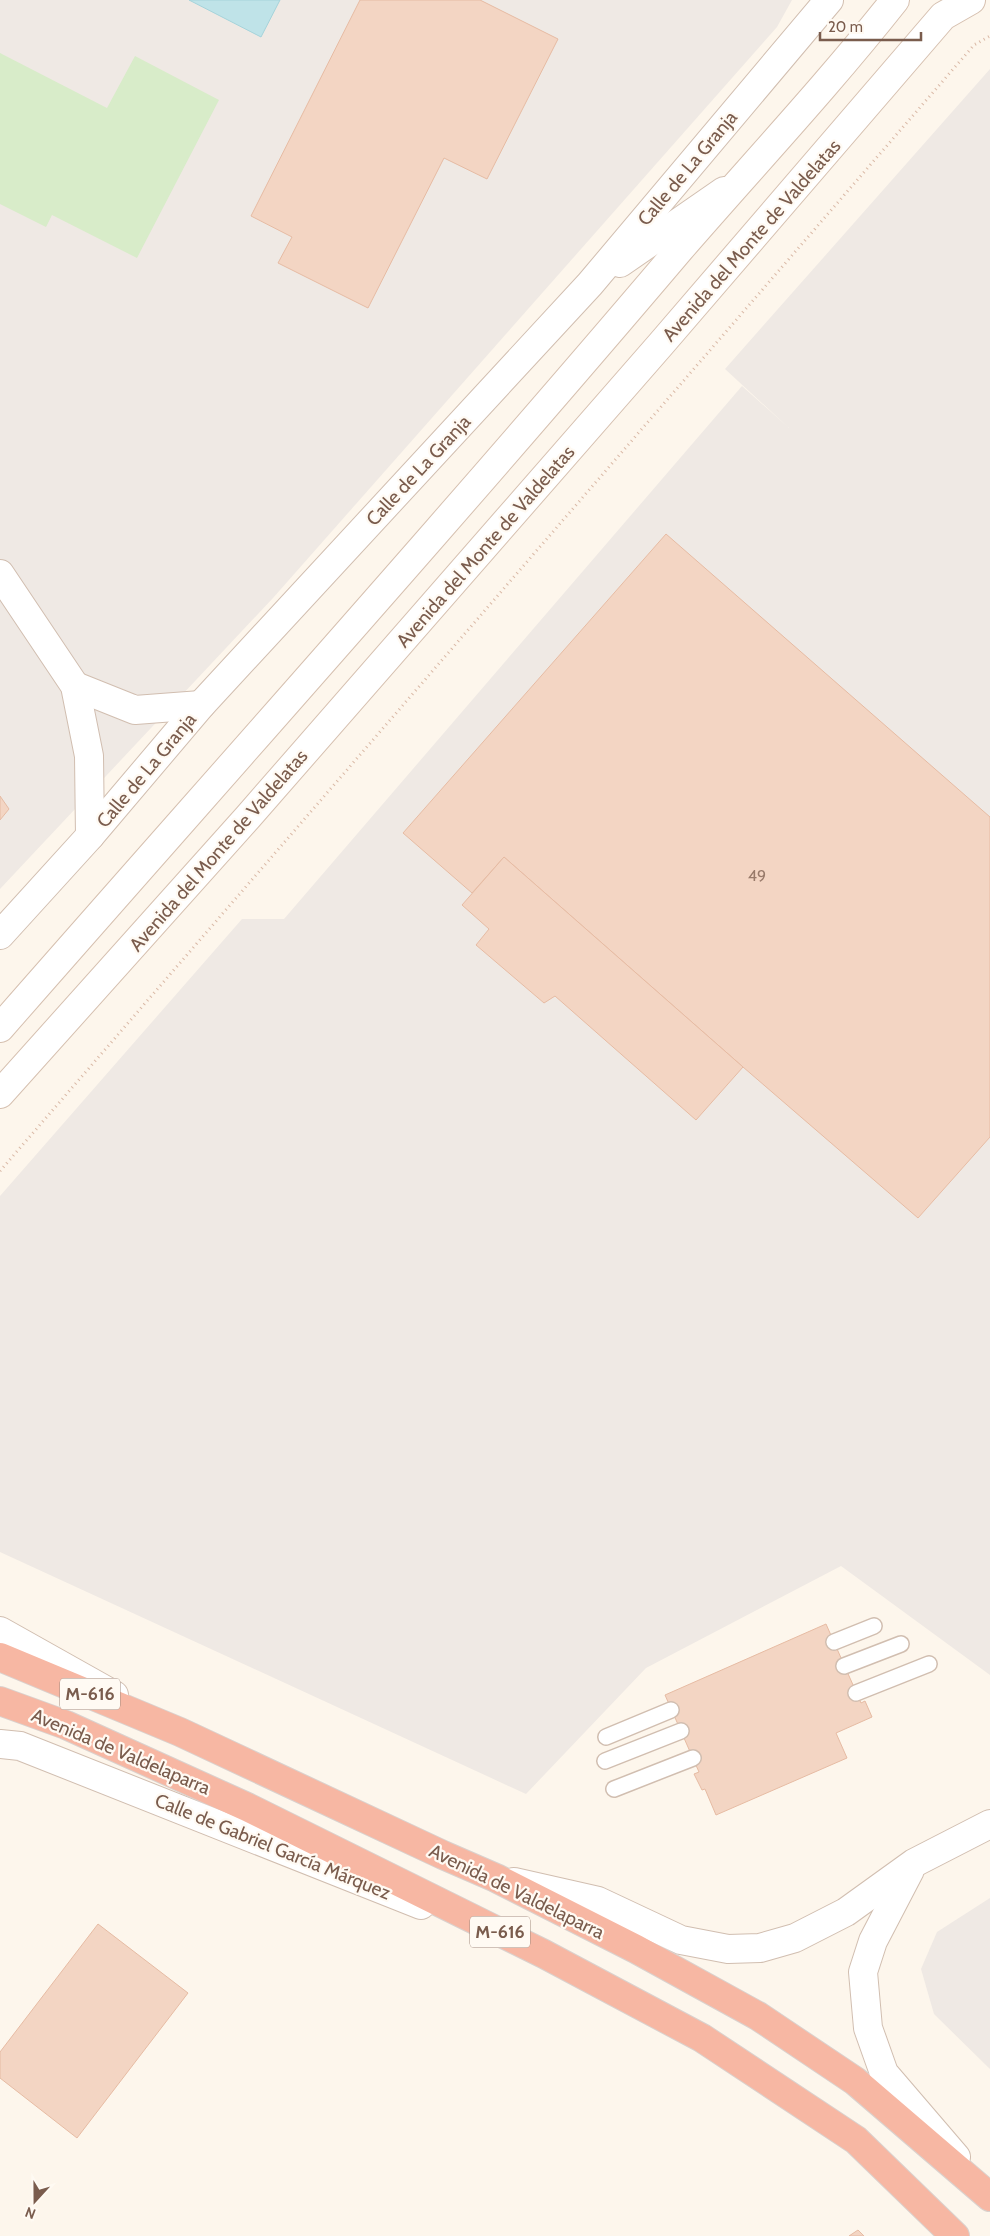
<svg xmlns="http://www.w3.org/2000/svg" width="990" height="2236" font-family="Cabin,sans-serif">
  <style>
    .industrial { fill: #efe9e4 }
    .green { fill: #d8ecc9 }
    .water { fill: #bfe3e8; stroke: #a5d3da }
    .building { fill: #f3d5c3; stroke: #e6bba3 }
    .lines { fill: none; stroke-linecap: round; stroke-linejoin: round }
    .lane-casing { stroke: #d1beb0; stroke-width: 18 }
    .street-casing { stroke: #d1beb0; stroke-width: 30 }
    .secondary-casing { stroke: #d6c0b0; stroke-width: 30 }
    .highway-casing { stroke: #dad1cd; stroke-width: 30 }
    .path { stroke: #d9b8a5; stroke-width: 3; stroke-dasharray: 1 4; stroke-linecap: butt }
    .lane { stroke: #fff; stroke-width: 15 }
    .street { stroke: #fff; stroke-width: 28 }
    .secondary { stroke: #fff; stroke-width: 28 }
    .highway { stroke: #f7b7a3; stroke-width: 28 }
    .labels { text-anchor: middle; stroke-width: 4.5; stroke-linejoin: round; paint-order: stroke }
    .number-label { font-size: 16px; fill: #987a6a }
    .shield { fill: #fffaf3; stroke: #a28b7f; stroke-width: 1 }
    .shield-label { font-size: 18px; font-weight: bold; fill: #7a5c4d }
    .street-label { font-size: 19px; fill: #7a5c4d; stroke: #fffaf3 }
  </style>
  <rect width="100%" height="100%" fill="#fdf6ec"/>
  <!-- industrial -->
  <g class="industrial">
    <path d="M0,0H792L777,27L273,598L0,889Z"/>
    <path d="M990,69V1675L841,1566L646,1668L526,1794L0,1552V1196L242,919H284L742,386L789,428L725,369Z"/>
    <path d="M990,1898V2069L934,2014L921,1969L937,1932Z"/>
  </g>
  <!-- green -->
  <path class="green" d="M0,53L107,108L135,56L219,100L137,258L52,215L46,227L0,204Z"/>
  <!-- water -->
  <path class="water" d="M189,0H280L261,37Z"/>
  <!-- building -->
  <g class="building">
    <path d="M360,0H480L558,39L487,179L444,158L368,308L278,263L292,237L251,216Z"/>
    <path d="M666,534L990,817V1137L918,1218L743,1067L504,857L472,893L403,833Z"/>
    <path d="M0,796L9,809L0,820Z"/>
    <path d="M504,857L743,1067L696,1120L555,996L544,1003L476,945L489,929L462,905Z"/>
    <path d="M826,1624L861,1703L865,1701L872,1717L836,1733L847,1758L716,1815L705,1789L702,1790L694,1774L699,1772L665,1695Z"/>
    <path d="M98,1924L188,1993L77,2138L0,2078V2052Z"/>
    <path d="M858,2230L864,2236H849Z"/>
  </g>
  <g class="lines">
    <!-- lane casing -->
    <g class="lane-casing">
      <g id="lane">
        <path d="M834,1642L874,1626"/>
        <path d="M844,1666L901,1644"/>
        <path d="M856,1693L929,1664"/>
        <path d="M606,1737L671,1710"/>
        <path d="M605,1761L681,1731"/>
        <path d="M614,1789L693,1758"/>
      </g>
    </g>
    <!-- street casing -->
    <g class="street-casing">
      <g id="street">
        <path d="M620,263L724,191"/>
        <path d="M0,574L75,686L89,756L90,836"/>
        <path d="M75,686L135,710L201,705"/>
        <path d="M0,935L90,836L201,705L590,284L829,0"/>
        <path d="M0,1631L114,1695"/>
        <path d="M0,1744L20,1746L421,1905"/>
        <path d="M910,1870L873,1941L863,1972L868,2028L884,2073L956,2157"/>
        <path d="M514,1882L598,1901L681,1940L728,1949L760,1948L795,1938L846,1912L914,1863L990,1824"/>
      </g>
    </g>
    <!-- secondary casing -->
    <g class="secondary-casing">
      <g id="secondary">
        <path d="M0,1028C227,769 457,512 680,249C752,166 827,86 895,0"/>
        <path d="M0,1094L248,817L661,344L943,16L971,0"/>
      </g>
    </g>
    <!-- highway casing -->
    <g class="highway-casing">
      <g id="highway">
        <path d="M0,1657L180,1732L443,1855L496,1878L636,1949L758,2016L855,2081L990,2197"/>
        <path d="M0,1701L66,1725L247,1807L544,1954L702,2038L856,2140L955,2236"/>
      </g>
    </g>
    <!-- path -->
    <path class="path" d="M0,1171L974,45L990,36"/>
    <!-- lane -->
    <use href="#lane" class="lane"/>
    <!-- street -->
    <use href="#street" class="street"/>
    <!-- secondary -->
    <use href="#secondary" class="secondary"/>
    <!-- highway -->
    <use href="#highway" class="highway"/>
  </g>
  <g class="labels">
    <!-- number labels -->
    <g class="number-label">
      <text x="757" y="881">49</text>
    </g>
    <!-- shield labels -->
    <g class="shield">
      <rect x="60" y="1678.5" width="60" height="31" rx="4"/>
      <rect x="470" y="1916.5" width="60" height="31" rx="4"/>
    </g>
    <g class="shield-label">
      <text x="90" y="1700">M-616</text>
      <text x="500" y="1938">M-616</text>
    </g>
    <!-- street labels -->
    <g class="street-label">
      <text transform="translate(687 168) rotate(-50)" y="7">Calle de La Granja</text>
      <text transform="translate(751 240) rotate(-49)" y="7">Avenida del Monte de Valdelatas</text>
      <text transform="translate(418 470) rotate(-47)" y="7">Calle de La Granja</text>
      <text transform="translate(485 546) rotate(-49)" y="7">Avenida del Monte de Valdelatas</text>
      <text transform="translate(146 770) rotate(-50)" y="7">Calle de La Granja</text>
      <text transform="translate(218 850) rotate(-49)" y="7">Avenida del Monte de Valdelatas</text>
      <text transform="translate(121 1751) rotate(23)" y="7">Avenida de Valdelaparra</text>
      <text transform="translate(273 1846) rotate(22)" y="7">Calle de Gabriel García Márquez</text>
      <text transform="translate(517 1891) rotate(26)" y="7">Avenida de Valdelaparra</text>
    </g>
  </g>
  <!-- north arrow -->
  <g transform="translate(35 2201) rotate(201)" stroke="#fffaf3" stroke-width="4" paint-order="stroke">
  <path d="M0-4L9 19L0 12L-9 19Z" fill="#7a5c4d"/>
  <text y="-8" font-size="14" font-weight="bold" text-anchor="middle" fill="#7a5c4d">N</text>
  </g>
  <!-- scale -->
  <path d="M820 32v8h101v-8" fill="none" stroke="#7a5c4d" stroke-width="2.5"/>
  <text x="828" y="32" font-size="15" fill="#7a5c4d" stroke="#fffaf3" stroke-width="4" paint-order="stroke">20 m</text>
</svg>
